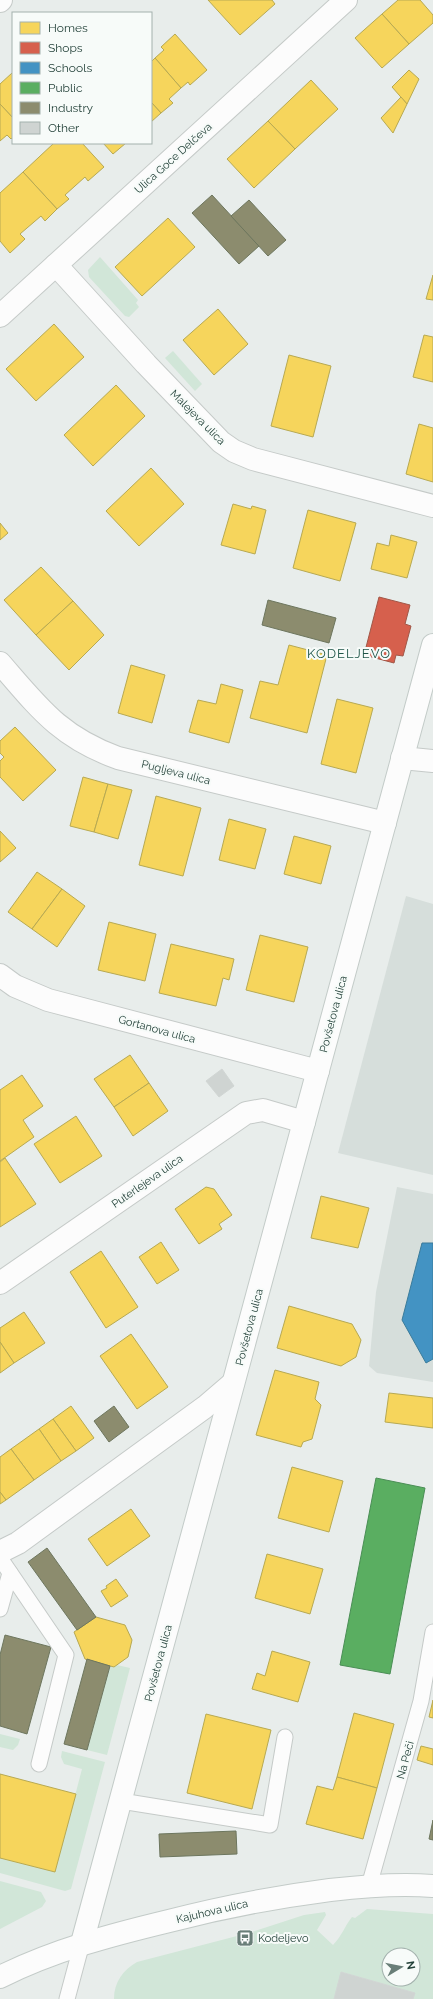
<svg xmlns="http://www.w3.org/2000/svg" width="433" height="1999" font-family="Raleway,sans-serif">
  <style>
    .built { fill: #d6dedb }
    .green { fill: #d1e6d8; fill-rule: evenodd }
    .homes { fill: #f6d55c; stroke: #b7a952 }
    .shops { fill: #d6604d; stroke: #a15747 }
    .schools { fill: #4393c3; stroke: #3a7b9a }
    .public { fill: #5aae61; stroke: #4a8e55 }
    .industry { fill: #8c8c6e; stroke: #6d765e }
    .building { fill: #cfd4d2; stroke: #d1d6d4 }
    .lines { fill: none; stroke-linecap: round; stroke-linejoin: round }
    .lane-casing { stroke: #c5cac8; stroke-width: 17 }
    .street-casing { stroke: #c5cac8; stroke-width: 24 }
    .secondary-casing { stroke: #c3cbc8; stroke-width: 24 }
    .lane { stroke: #fcfcfc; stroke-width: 15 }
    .street { stroke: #fcfcfc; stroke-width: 22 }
    .secondary { stroke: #fcfcfc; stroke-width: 22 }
    .labels { text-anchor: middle; stroke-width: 4; stroke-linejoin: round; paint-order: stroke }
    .street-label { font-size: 11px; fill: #24423a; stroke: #f7fbf9 }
    .poi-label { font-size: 11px; fill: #24423a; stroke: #f7fbf9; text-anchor: start }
    .quarter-label { font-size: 13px; letter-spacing: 1px; fill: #1f5548; stroke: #f7fbf9 }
  </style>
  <rect width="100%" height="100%" fill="#e8edeb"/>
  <!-- built -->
  <g class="built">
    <path d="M406,896L433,904V1175L338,1153Z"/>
    <path d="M397,1187L433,1194V1382L377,1373L369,1366L376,1292Z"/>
  </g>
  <!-- green -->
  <g class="green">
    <path d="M100,257L138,300L136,303L139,307L129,317L125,316L89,277L88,270Z"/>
    <path d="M173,351L202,384L195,391L165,358Z"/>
    <path d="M117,1665L130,1668L107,1755L87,1750L110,1666L114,1667Z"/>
    <path d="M0,1734L20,1739L18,1745L13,1750L0,1747Z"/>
    <path d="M62,1751L105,1762L71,1889L65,1891L0,1873V1858L55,1872L82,1769L64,1764L61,1757Z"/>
    <path d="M0,1881L41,1892L46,1901L42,1907L0,1929Z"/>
    <path d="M367,1909L433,1914V1999H413L414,1993L342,1972L334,1999H114C114,1982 123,1970 137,1962L237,1936L239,1945L254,1941L252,1932L304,1915L325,1912L326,1915L317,1930L333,1945C342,1936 344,1927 352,1917L355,1918ZM389,1955H413V1979H389Z"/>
  </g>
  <!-- homes -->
  <g class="homes">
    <path d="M208,0H272L275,4L240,35Z"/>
    <path d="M398,0H420L433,15V23L409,44L382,14Z"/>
    <path d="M382,14L409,44L382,68L355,38Z"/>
    <path d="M175,34L207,70L190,85L188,82L181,88L155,58L164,50L161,47Z"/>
    <path d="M155,58L181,88L169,99L173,103L161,113L151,102V62Z"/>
    <path d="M409,70L419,79L407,104L392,87Z"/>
    <path d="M12,73H13V118L0,104V84Z"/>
    <path d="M311,80L338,109L295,149L268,121Z"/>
    <path d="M401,97L407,104L393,133L381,118Z"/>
    <path d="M151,102L161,113L151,122Z"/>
    <path d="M0,104L13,118V137L11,139L7,135L0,141Z"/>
    <path d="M268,121L295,149L254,188L227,159Z"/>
    <path d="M54,143H82L104,167L88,181L85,177L65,195L69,199L57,209L23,172Z"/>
    <path d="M103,143H126L113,154Z"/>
    <path d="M23,172L57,209L45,221L41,216L20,234L25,239L10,253L0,241V193Z"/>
    <path d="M168,218L195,247L142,296L115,267Z"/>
    <path d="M433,275V300L426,299Z"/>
    <path d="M218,309L248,344L214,375L183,340Z"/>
    <path d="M54,324L84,357L36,401L6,369Z"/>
    <path d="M424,335L433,337V382L413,377Z"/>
    <path d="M289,355L331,366L313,437L271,426Z"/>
    <path d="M116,385L145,416L93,466L64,435Z"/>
    <path d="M419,424L433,428V482L406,474Z"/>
    <path d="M151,468L184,504L139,546L106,511Z"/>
    <path d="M233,504L251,509L252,506L266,510L255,554L221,545Z"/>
    <path d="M308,510L356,523L340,581L293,568Z"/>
    <path d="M0,523L8,533L0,540Z"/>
    <path d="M391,535L417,542L407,578L371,569L377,543L389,546Z"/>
    <path d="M41,567L73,601L36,635L4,600Z"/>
    <path d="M73,601L104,635L69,670L36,635Z"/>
    <path d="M289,645L327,655L307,733L250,718L260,681L278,685Z"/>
    <path d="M131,665L165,675L152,723L118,713Z"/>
    <path d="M221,684L243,690L229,743L189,732L198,700L216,704Z"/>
    <path d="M337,699L373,708L356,773L321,764Z"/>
    <path d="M15,727L56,770L23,801L0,777V761L4,757L0,753V741Z"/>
    <path d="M83,777L108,784L94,832L70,826Z"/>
    <path d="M108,784L132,790L118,839L94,832Z"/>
    <path d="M156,796L201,808L183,876L139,865Z"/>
    <path d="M229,819L266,829L255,869L219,860Z"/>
    <path d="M0,831L16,848L0,862Z"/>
    <path d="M294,836L331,846L321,884L284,874Z"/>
    <path d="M37,872L62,889L32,929L8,912Z"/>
    <path d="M62,889L85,906L57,947L32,929Z"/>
    <path d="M109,922L156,934L145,981L98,970Z"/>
    <path d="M260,935L308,947L294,1002L246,990Z"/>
    <path d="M171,944L234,959L229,980L223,978L216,1006L159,993Z"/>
    <path d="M130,1055L149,1083L114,1107L94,1079Z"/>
    <path d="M22,1075L43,1106L23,1120L34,1137L0,1161V1090Z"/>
    <path d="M149,1083L168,1111L133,1136L114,1107Z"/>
    <path d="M76,1116L102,1156L60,1183L34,1144Z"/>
    <path d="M5,1158L36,1204L0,1227V1162Z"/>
    <path d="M206,1187L214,1189L232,1215L219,1224L222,1229L199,1244L175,1209Z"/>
    <path d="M321,1196L369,1208L358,1248L311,1238Z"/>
    <path d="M161,1242L179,1270L157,1284L139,1257Z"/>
    <path d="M101,1251L138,1307L106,1328L70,1272Z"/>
    <path d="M289,1306L352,1324L361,1340L356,1357L341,1366L277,1348Z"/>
    <path d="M24,1312L45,1343L14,1363L0,1342V1328Z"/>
    <path d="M131,1334L168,1387L137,1409L100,1356Z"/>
    <path d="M0,1342L14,1363L0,1373Z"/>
    <path d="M275,1370L319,1382L315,1399L321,1405L312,1439L303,1442L301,1447L256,1435Z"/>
    <path d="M389,1393L433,1398V1428L385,1422Z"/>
    <path d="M71,1406L94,1438L76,1451L53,1419Z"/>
    <path d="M53,1419L76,1451L61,1461L39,1429Z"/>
    <path d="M39,1429L61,1461L34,1480L11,1449Z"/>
    <path d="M11,1449L34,1480L6,1500L0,1492V1457Z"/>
    <path d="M292,1467L343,1481L329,1532L278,1518Z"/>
    <path d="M0,1492L6,1500L0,1504Z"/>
    <path d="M131,1509L150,1536L107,1566L88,1539Z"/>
    <path d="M267,1554L323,1569L310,1614L255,1598Z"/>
    <path d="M116,1579L128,1596L111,1607L101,1591L107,1588L106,1586Z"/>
    <path d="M96,1617L125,1625L132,1640L128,1657L114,1667L85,1659L74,1632Z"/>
    <path d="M272,1651L310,1662L298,1702L252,1689L257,1673L265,1676Z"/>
    <path d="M433,1700V1718L429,1717Z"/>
    <path d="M354,1713L394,1724L377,1788L337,1777Z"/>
    <path d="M206,1714L271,1730L252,1809L187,1793Z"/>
    <path d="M421,1746L433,1749V1765L417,1760Z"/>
    <path d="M0,1774L76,1794L55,1872L0,1858Z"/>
    <path d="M337,1777L377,1788L363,1839L306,1824L317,1786L333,1790Z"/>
  </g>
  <!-- shops -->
  <path class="shops" d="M379,597L410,605L405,624L411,626L403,656L396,655L394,663L364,655Z"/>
  <!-- schools -->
  <path class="schools" d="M422,1243H433V1359L426,1363L402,1320Z"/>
  <!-- public -->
  <path class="public" d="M376,1478L425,1488L390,1674L340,1665Z"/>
  <!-- industry -->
  <g class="industry">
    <path d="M212,195L259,246L239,264L192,213Z"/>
    <path d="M249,200L286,240L268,256L231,216Z"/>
    <path d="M268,600L336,618L329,643L262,625Z"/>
    <path d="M114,1406L129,1427L109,1442L94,1421Z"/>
    <path d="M47,1548L96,1617L77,1630L28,1562Z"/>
    <path d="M5,1635L51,1647L27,1734L0,1726V1655Z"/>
    <path d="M87,1659L110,1666L87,1750L64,1744Z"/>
    <path d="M433,1820V1840L429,1839Z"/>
    <path d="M236,1831L237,1854L160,1857L159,1834Z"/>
  </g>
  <!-- building -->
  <g class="building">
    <path d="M222,1069L234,1086L219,1097L206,1081Z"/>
    <path d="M341,1972L415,1993L413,1999H334Z"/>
  </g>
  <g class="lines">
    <!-- lane casing -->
    <g class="lane-casing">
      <g id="lane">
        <path d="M0,1558L66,1655L39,1764"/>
        <path d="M0,1609L10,1573"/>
        <path d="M121,1801L270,1825L285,1737"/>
        <path d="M369,1886L421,1701L433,1632"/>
        <path d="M67,1999L82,1943"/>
      </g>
    </g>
    <!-- street casing -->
    <g class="street-casing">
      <g id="street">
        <path d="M0,1L1,0"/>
        <path d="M56,265L146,364L221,442L234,451L253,459L433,506"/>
        <path d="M0,316L346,0"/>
        <path d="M0,663C39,708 60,737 118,758L385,823"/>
        <path d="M402,758L433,761"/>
        <path d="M0,975L15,986L48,1000L318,1071"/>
        <path d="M0,1283L246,1113L263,1110L304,1122"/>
        <path d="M0,1552L18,1543L205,1407L233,1383"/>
      </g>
    </g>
    <!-- secondary casing -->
    <g class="secondary-casing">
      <g id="secondary">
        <path d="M82,1943L433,645"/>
        <path d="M0,1977C54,1950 111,1935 169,1921C223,1907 276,1897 330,1890C364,1886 399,1883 433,1886"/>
      </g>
    </g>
    <!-- lane -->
    <use href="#lane" class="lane"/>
    <!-- street -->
    <use href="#street" class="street"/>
    <!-- secondary -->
    <use href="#secondary" class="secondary"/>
  </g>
  <!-- icons -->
  <defs>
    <g id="bus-square" transform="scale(0.9)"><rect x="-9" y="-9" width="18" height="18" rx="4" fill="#697e78" stroke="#f7fbf9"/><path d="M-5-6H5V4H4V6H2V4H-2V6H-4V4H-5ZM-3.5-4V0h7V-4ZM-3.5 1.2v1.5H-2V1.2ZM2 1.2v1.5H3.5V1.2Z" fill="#fff"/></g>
  </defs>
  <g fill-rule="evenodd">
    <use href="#bus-square" x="245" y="1938"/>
  </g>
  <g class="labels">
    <!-- street labels -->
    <g class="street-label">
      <text transform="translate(173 158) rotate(-42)" y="4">Ulica Goce Delčeva</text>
      <text transform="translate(198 417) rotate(45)" y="4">Malejeva ulica</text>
      <text transform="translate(176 772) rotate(14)" y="4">Pugljeva ulica</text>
      <text transform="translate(333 1014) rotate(-75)" y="4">Povšetova ulica</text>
      <text transform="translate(157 1029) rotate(15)" y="4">Gortanova ulica</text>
      <text transform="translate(147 1181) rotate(-35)" y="4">Puterlejeva ulica</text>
      <text transform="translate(249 1327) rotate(-75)" y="4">Povšetova ulica</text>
      <text transform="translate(158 1663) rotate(-75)" y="4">Povšetova ulica</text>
      <text transform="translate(405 1760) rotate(-75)" y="4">Na Peči</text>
      <text transform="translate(212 1911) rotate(-13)" y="4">Kajuhova ulica</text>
    </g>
    <!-- poi labels -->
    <g class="poi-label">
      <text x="258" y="1942">Kodeljevo</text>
    </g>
    <!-- quarter labels -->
    <g class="quarter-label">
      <text x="349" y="658">KODELJEVO</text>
    </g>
  </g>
  <!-- legend -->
  <rect x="12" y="12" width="140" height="132" fill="#f7fbf9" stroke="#a3b1ad"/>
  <rect x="20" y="22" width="20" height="12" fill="#f6d55c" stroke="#a3b1ad"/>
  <text x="48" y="32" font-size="12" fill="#24423a">Homes</text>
  <rect x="20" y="42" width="20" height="12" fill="#d6604d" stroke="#a3b1ad"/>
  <text x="48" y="52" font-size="12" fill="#24423a">Shops</text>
  <rect x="20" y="62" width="20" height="12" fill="#4393c3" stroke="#a3b1ad"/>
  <text x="48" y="72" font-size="12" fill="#24423a">Schools</text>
  <rect x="20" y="82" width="20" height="12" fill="#5aae61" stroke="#a3b1ad"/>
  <text x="48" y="92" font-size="12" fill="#24423a">Public</text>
  <rect x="20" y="102" width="20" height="12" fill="#8c8c6e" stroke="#a3b1ad"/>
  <text x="48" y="112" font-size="12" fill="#24423a">Industry</text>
  <rect x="20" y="122" width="20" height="12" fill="#cfd4d2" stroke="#a3b1ad"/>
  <text x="48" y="132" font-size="12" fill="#24423a">Other</text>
  <!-- north arrow -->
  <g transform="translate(401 1967) rotate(80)"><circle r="19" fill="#f7fbf9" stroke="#a3b1ad"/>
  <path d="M0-3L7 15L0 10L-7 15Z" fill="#697e78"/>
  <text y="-6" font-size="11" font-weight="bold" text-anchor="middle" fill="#24423a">N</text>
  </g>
</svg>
